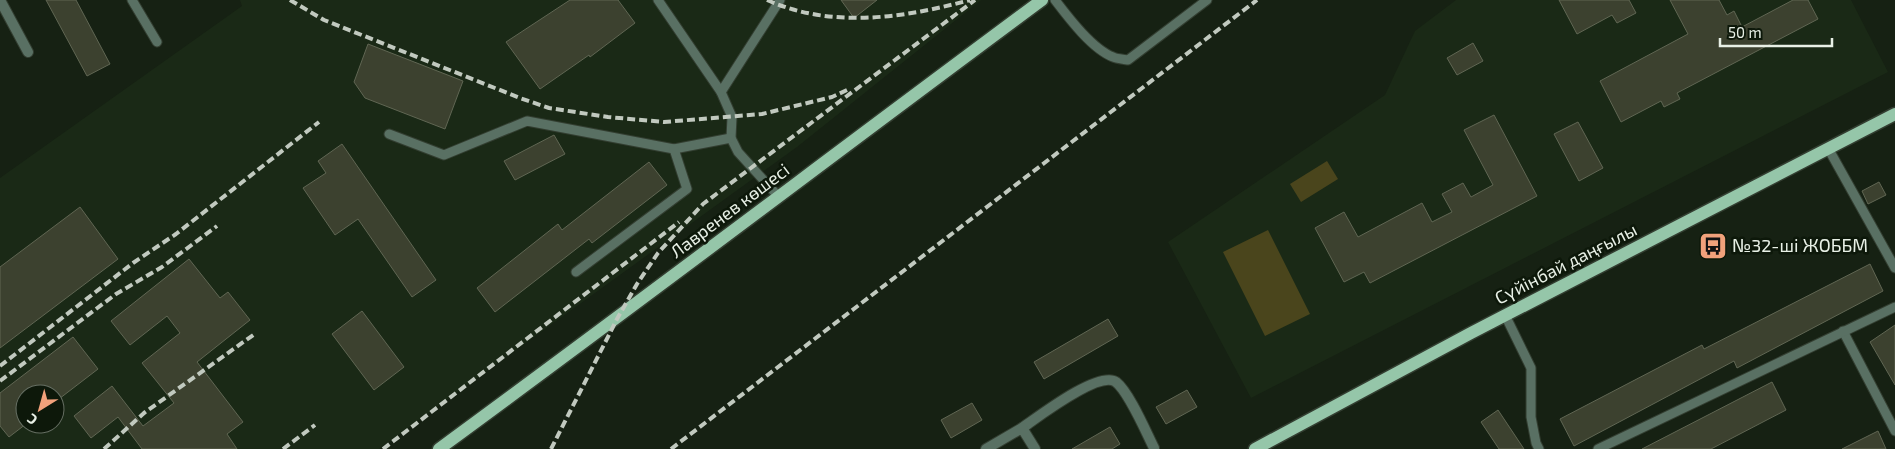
<svg xmlns="http://www.w3.org/2000/svg" width="1895" height="449" font-family="'Exo 2',sans-serif">
  <style>
    .built { fill: #1a2916; fill-rule: evenodd }
    .green { fill: #4a451c }
    .building { fill: #3c412f; stroke: #606653 }
    .lines { fill: none; stroke-linecap: round; stroke-linejoin: round }
    .lane-casing { stroke: #333e31; stroke-width: 11 }
    .street-casing { stroke: #333e31; stroke-width: 12 }
    .primary-casing { stroke: #333e31; stroke-width: 15 }
    .lane { stroke: #597063; stroke-width: 9 }
    .street { stroke: #597063; stroke-width: 10 }
    .primary { stroke: #95c6a9; stroke-width: 12 }
    .rail { stroke: #c1c9bf; stroke-width: 4; stroke-dasharray: 8 4; stroke-linecap: butt }
    .labels { text-anchor: middle; stroke-width: 5; stroke-linejoin: round; paint-order: stroke }
    .street-label { font-size: 18px; fill: #e8f0e6; stroke: #0d180a }
    .poi-label { font-size: 18px; fill: #e8f0e6; stroke: #0d180a; text-anchor: start }
  </style>
  <rect width="100%" height="100%" fill="#162113"/>
  <!-- built -->
  <g class="built">
    <path d="M240,0H981L797,147L379,449H0V178L242,6ZM25,394H55V424H25Z"/>
    <path d="M1456,0H1851L1888,72L1251,398L1168,242L1385,95L1415,31Z"/>
  </g>
  <!-- green -->
  <g class="green">
    <path d="M1327,161L1338,179L1301,202L1290,184Z"/>
    <path d="M1268,230L1310,314L1265,336L1223,252Z"/>
  </g>
  <!-- building -->
  <g class="building">
    <path d="M46,0H76L110,64L87,76Z"/>
    <path d="M570,0H618L635,23L590,57L589,55L540,89L506,42Z"/>
    <path d="M841,0H877L854,18Z"/>
    <path d="M1559,0H1629L1636,13L1617,23L1612,15L1577,34Z"/>
    <path d="M1670,0H1719L1727,15L1734,11L1742,27L1793,0H1808L1818,19L1677,93L1680,99L1664,107L1661,101L1621,122L1600,81L1688,34Z"/>
    <path d="M1473,43L1483,61L1457,75L1447,58Z"/>
    <path d="M368,44L463,81L445,129L365,98L354,82Z"/>
    <path d="M1494,115L1537,196L1370,283L1364,272L1344,282L1315,228L1344,212L1358,237L1422,203L1432,222L1452,212L1442,194L1463,183L1471,197L1493,185L1464,130Z"/>
    <path d="M1578,122L1603,168L1579,181L1554,134Z"/>
    <path d="M554,135L565,154L515,180L504,161Z"/>
    <path d="M342,144L436,280L412,297L358,219L335,235L303,188L326,173L318,161Z"/>
    <path d="M649,162L667,185L592,243L589,239L495,312L477,288L558,224L562,230Z"/>
    <path d="M1879,182L1886,195L1868,204L1862,191Z"/>
    <path d="M80,207L118,259L0,348V267Z"/>
    <path d="M189,259L220,298L228,292L250,320L197,362L243,422L227,434L237,449H142L118,417L91,438L74,416L112,386L143,426L174,403L142,363L180,333L167,316L130,345L111,321Z"/>
    <path d="M1870,264L1883,291L1737,368L1734,361L1574,446L1560,419L1702,345L1704,349Z"/>
    <path d="M362,311L404,367L374,390L332,334Z"/>
    <path d="M1108,319L1118,336L1044,379L1034,362Z"/>
    <path d="M1895,325V385L1870,342Z"/>
    <path d="M73,337L98,369L55,402V394H25L26,424L9,437L0,426V393Z"/>
    <path d="M1772,382L1786,410L1711,449H1642Z"/>
    <path d="M1187,390L1197,407L1166,424L1156,407Z"/>
    <path d="M972,403L982,420L951,438L941,420Z"/>
    <path d="M1498,410L1524,449H1499L1481,422Z"/>
    <path d="M1110,427L1120,444L1112,449H1072Z"/>
    <path d="M1878,431L1886,449H1842Z"/>
  </g>
  <g class="lines">
    <!-- lane casing -->
    <g class="lane-casing">
      <g id="lane">
        <path d="M132,0L157,42"/>
        <path d="M658,0L721,92L732,117L731,138L738,152L778,196"/>
        <path d="M1055,0C1068,17 1092,49 1113,57C1117,59 1123,59 1128,60L1207,0"/>
        <path d="M721,92L780,0"/>
        <path d="M389,134L444,155L527,121L674,149L731,138"/>
        <path d="M1828,148L1895,268"/>
        <path d="M576,272L687,189L674,149"/>
        <path d="M1505,315L1531,368V417L1536,443L1539,449"/>
        <path d="M1843,331L1895,431"/>
        <path d="M1598,449L1895,307"/>
      </g>
    </g>
    <!-- street casing -->
    <g class="street-casing">
      <g id="street">
        <path d="M0,0L28,52"/>
        <path d="M1022,428C1038,417 1099,370 1116,382C1129,392 1146,432 1154,448"/>
        <path d="M986,449L1022,428L1035,449"/>
      </g>
    </g>
    <!-- primary casing -->
    <g class="primary-casing">
      <g id="primary">
        <path d="M439,449C641,301 841,149 1042,0"/>
        <path d="M1255,449L1471,333L1895,114"/>
      </g>
    </g>
    <!-- lane -->
    <use href="#lane" class="lane"/>
    <!-- street -->
    <use href="#street" class="street"/>
    <!-- primary -->
    <use href="#primary" class="primary"/>
    <!-- rail -->
    <g class="rail">
      <path d="M290,0L324,20L520,98L549,108L608,117L664,122L762,114L832,97L847,90"/>
      <path d="M767,0C832,29 904,18 970,0"/>
      <path d="M0,366L133,263L176,234L319,122"/>
      <path d="M0,381L116,294L162,267L217,226"/>
      <path d="M104,449L144,413L256,333"/>
      <path d="M283,449L315,425"/>
      <path d="M383,449L679,222"/>
      <path d="M551,449L617,319L637,284L658,253L703,204L975,0"/>
      <path d="M671,449L1257,0"/>
    </g>
  </g>
  <!-- icons -->
  <defs>
    <g id="bus-square" transform="scale(1.4375)"><rect x="-9" y="-9" width="18" height="18" rx="4" fill="#f1a17b" stroke="#0d180a"/><path d="M-5-6H5V4H4V6H2V4H-2V6H-4V4H-5ZM-3.5-4V0h7V-4ZM-3.5 1.2v1.5H-2V1.2ZM2 1.2v1.5H3.5V1.2Z" fill="#111"/></g>
  </defs>
  <g fill-rule="evenodd">
    <use href="#bus-square" x="1713" y="246"/>
  </g>
  <g class="labels">
    <!-- street labels -->
    <g class="street-label">
      <text transform="translate(730 211) rotate(-37)" y="6">Лавренев көшесі</text>
      <text transform="translate(1566 264) rotate(-27)" y="6">Сүйінбай даңғылы</text>
    </g>
    <!-- poi labels -->
    <g class="poi-label">
      <text x="1732" y="252">№32-ші ЖОББМ</text>
    </g>
  </g>
  <!-- north arrow -->
  <g transform="translate(40 409) rotate(217)"><circle r="24" fill="#0d180a" stroke="#656e62"/>
  <path d="M0-4L9 19L0 12L-9 19Z" fill="#f1a17b"/>
  <text y="-8" font-size="14" font-weight="bold" text-anchor="middle" fill="#e8f0e6">С</text>
  </g>
  <!-- scale -->
  <path d="M1720 38v8h112v-8" fill="none" stroke="#e8f0e6" stroke-width="2.5"/>
  <text x="1728" y="38" font-size="15" fill="#e8f0e6" stroke="#0d180a" stroke-width="4" paint-order="stroke">50 m</text>
</svg>
